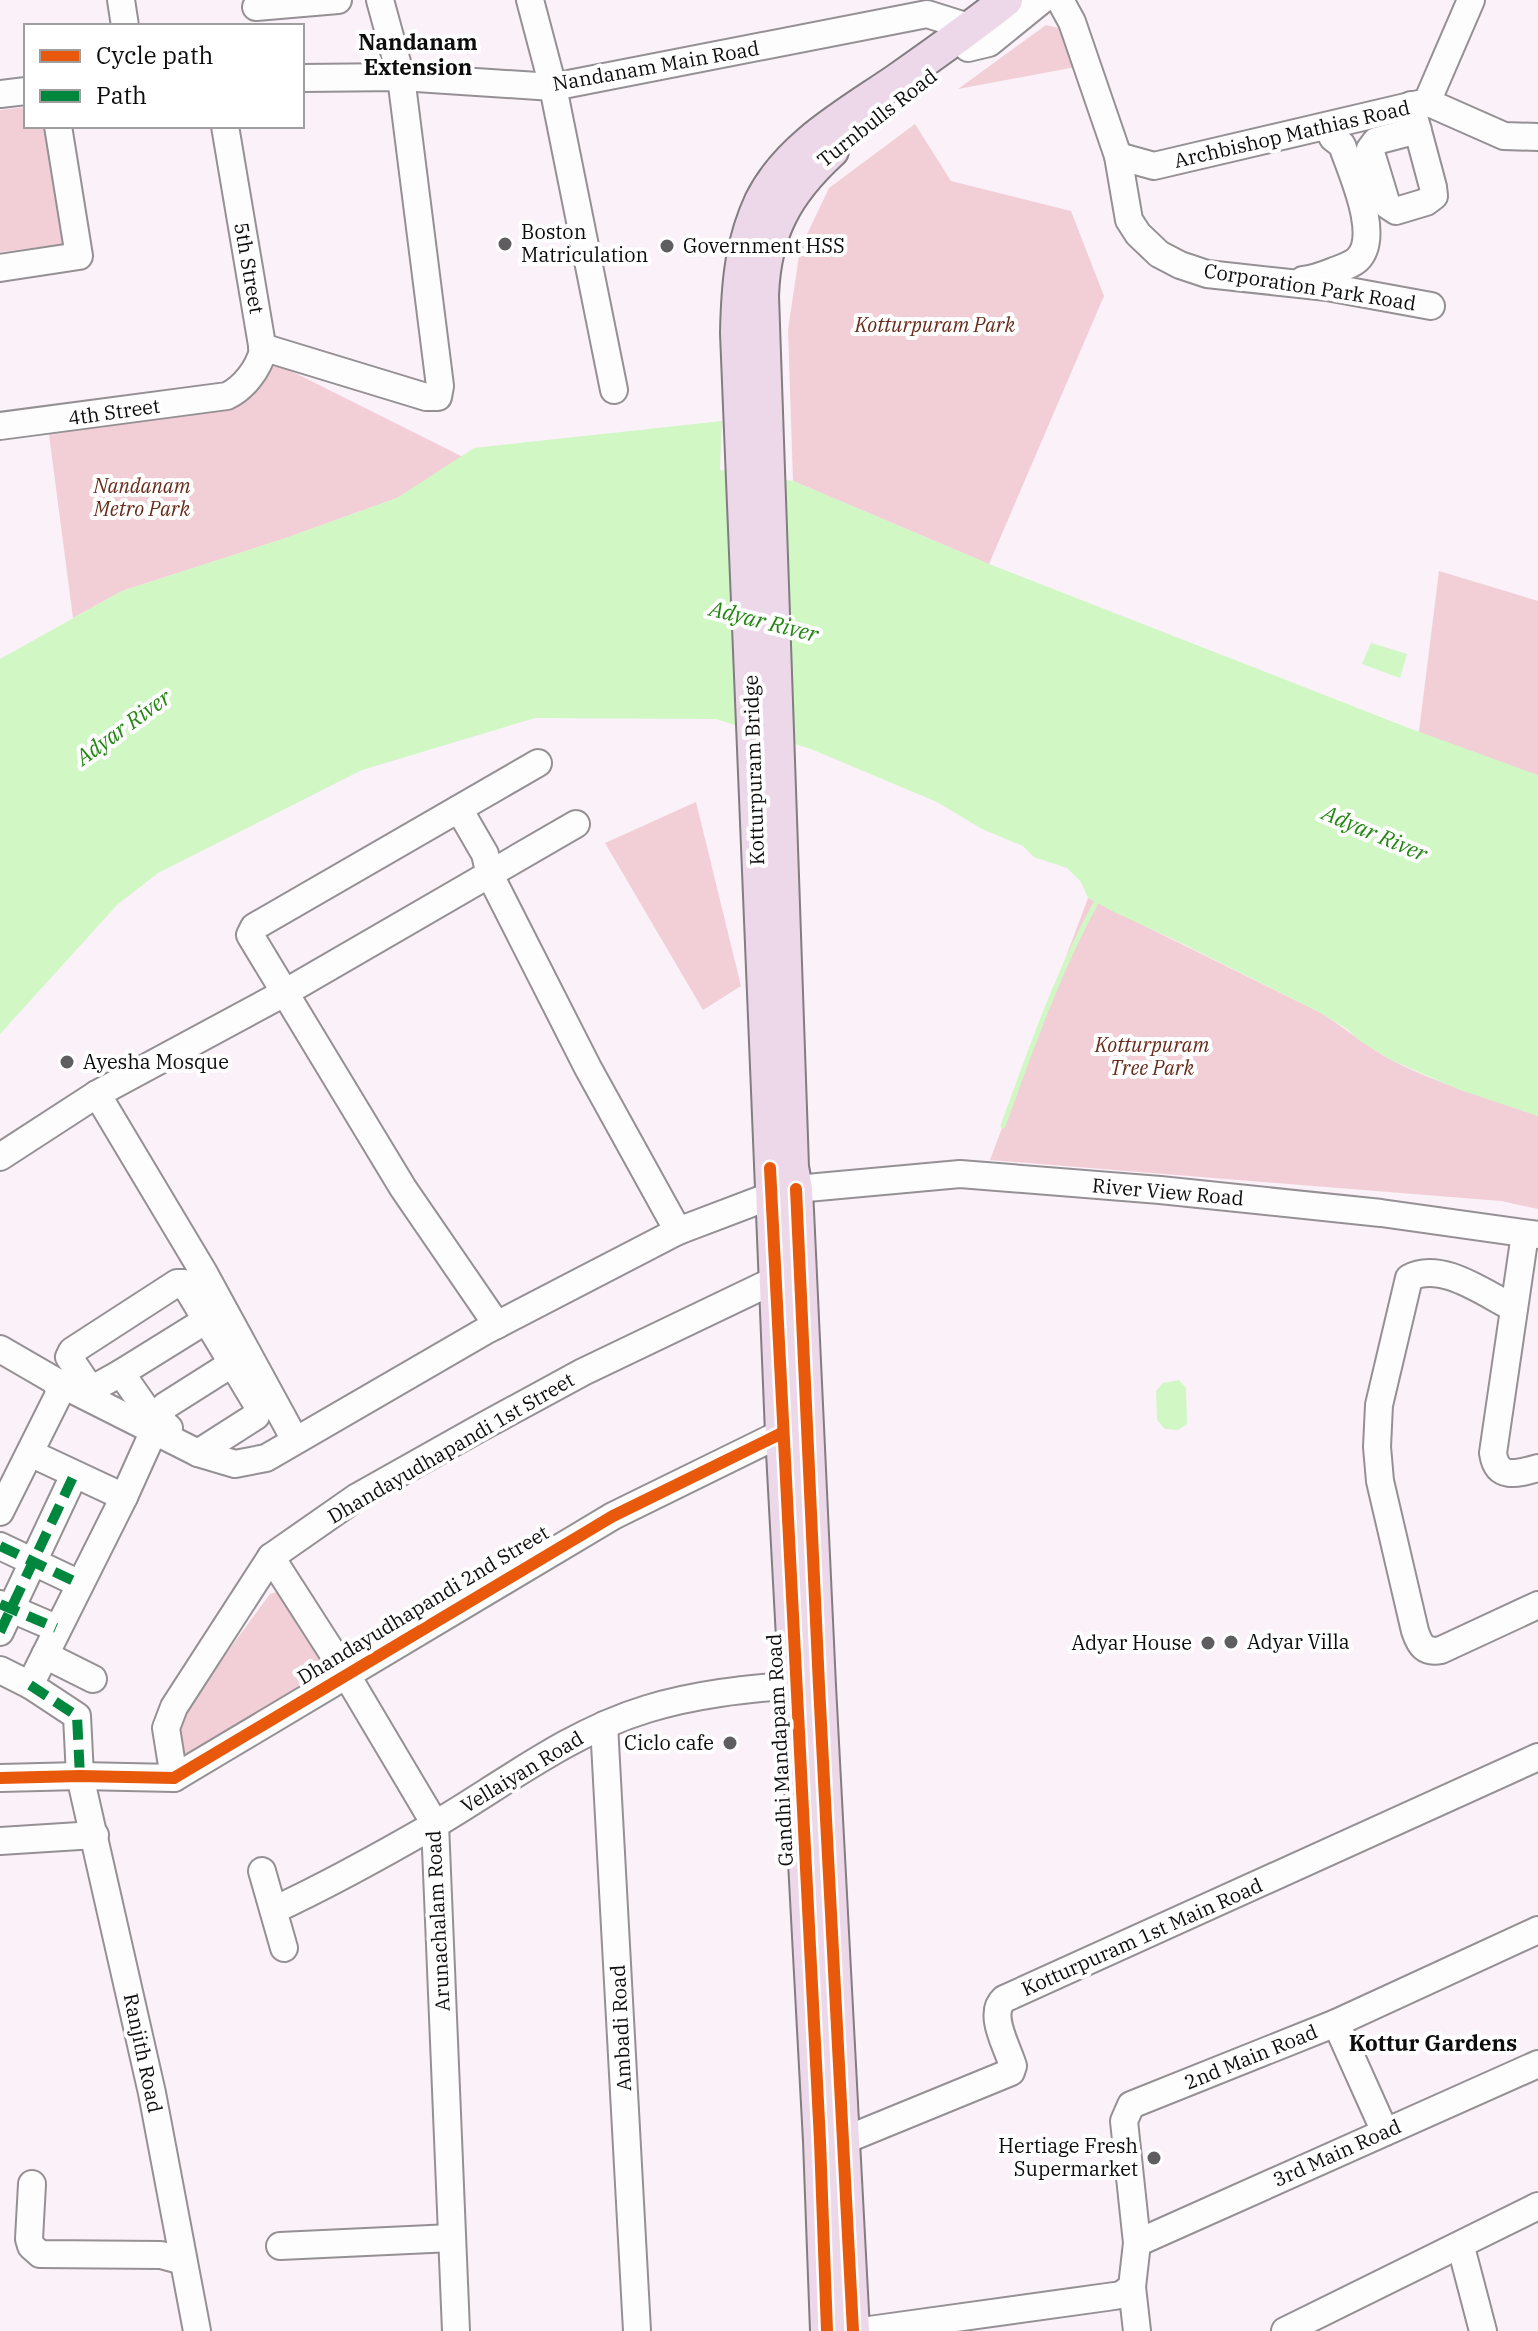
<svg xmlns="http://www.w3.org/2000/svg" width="1538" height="2331" font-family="'IBM Plex Serif',serif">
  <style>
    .green { fill: #f2cfd6 }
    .water { fill: #d0f7c4 }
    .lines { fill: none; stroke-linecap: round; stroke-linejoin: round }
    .stream { stroke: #d0f7c4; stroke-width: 5 }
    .minor-casing { stroke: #949093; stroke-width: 30 }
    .major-casing { stroke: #817d81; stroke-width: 36 }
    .minor { stroke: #fefdfe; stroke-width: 26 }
    .major { stroke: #edd8e9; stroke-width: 32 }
    .quiet { stroke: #00873e; stroke-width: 10; stroke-dasharray: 20 10; stroke-linecap: butt }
    .cycleway-casing { stroke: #fff; stroke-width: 17 }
    .cycleway { stroke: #e8590c; stroke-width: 12 }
    .poi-dot { fill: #605d60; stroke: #fff; stroke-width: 3 }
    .labels { text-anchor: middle; stroke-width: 8; stroke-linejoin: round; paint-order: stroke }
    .street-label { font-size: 20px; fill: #0d0d0d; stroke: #fff }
    .poi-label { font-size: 20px; fill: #0d0d0d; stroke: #fff; text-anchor: start }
    .park-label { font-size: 20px; font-style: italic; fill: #682b1a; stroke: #fff }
    .neighbourhood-label { font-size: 22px; font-weight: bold; fill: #0d0d0d; stroke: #fff }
    .water-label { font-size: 22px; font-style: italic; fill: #218710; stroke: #fff }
  </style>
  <rect width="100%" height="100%" fill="#fbf1f9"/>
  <!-- green -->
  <g class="green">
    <path d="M1046,25L1071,31L1081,66L958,89Z"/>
    <path d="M26,107V126H50L65,244L0,252V110Z"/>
    <path d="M915,124L951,181L1071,211L1104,296L989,564L793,481L788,330L800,249L829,188Z"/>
    <path d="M265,358L463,457L397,498L283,539L122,591L73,618L48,427L232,403Z"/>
    <path d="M1439,571L1538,601V791L1417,747Z"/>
    <path d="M696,802L741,986L703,1010L605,843Z"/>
    <path d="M1088,898L1321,1013C1345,1028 1367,1047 1393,1061C1440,1085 1489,1098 1538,1116V1209L1501,1201L990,1160Z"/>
    <path d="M280,1591L320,1660L318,1674L189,1754L181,1753L180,1716L270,1594Z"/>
  </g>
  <!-- water -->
  <g class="water">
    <path d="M722,421L720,470L793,481L989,564L1406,727L1538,775V1116L1460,1090L1391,1060L1360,1041L1347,1029L1321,1013L1173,939L1114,912L1088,898L1081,882L1067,868L1034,857L1023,846L982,829L937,802L811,749L716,719L535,718L362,770L158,873L117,905L0,1034V659L122,591L283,539L397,498L474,448Z"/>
    <path d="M1371,643L1407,654L1400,678L1362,664Z"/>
    <path d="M1179,1380L1186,1388L1187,1424L1178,1430L1165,1429L1157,1420L1156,1391L1163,1383Z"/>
  </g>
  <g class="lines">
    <!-- stream -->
    <path class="stream" d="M1003,1126C1031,1049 1058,971 1098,899"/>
    <!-- minor casing -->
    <g class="minor-casing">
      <g id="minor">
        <path d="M121,0L125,26"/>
        <path d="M530,0L553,87L614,390"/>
        <path d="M1060,0L1072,22L1118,156L1129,220L1138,234L1159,254L1180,265L1207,274L1327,287L1431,306"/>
        <path d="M256,7L338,0"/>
        <path d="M968,48L989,43L1042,0"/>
        <path d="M302,78L401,77L553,87L927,14L959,24"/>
        <path d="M0,94L26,91"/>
        <path d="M1427,102L1504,136L1538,137"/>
        <path d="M1411,105L1433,187L1434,196L1426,202L1396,211L1387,205L1370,149L1376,141L1418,130"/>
        <path d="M1118,156L1154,166L1427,102L1471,0"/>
        <path d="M0,268L79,256L58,126"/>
        <path d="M1303,280C1314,279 1324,275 1334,271C1342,268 1351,265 1357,260C1382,237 1351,172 1342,145L1333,138L1327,127"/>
        <path d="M262,347L426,397H438L440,386L401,77L380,0"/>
        <path d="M0,426L227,396C244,388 258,369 263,351L225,126"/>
        <path d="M459,809L485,854L490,875L588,1068L678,1231"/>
        <path d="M97,1094L204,1273L295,1440"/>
        <path d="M0,1157L97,1094L286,992L576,824"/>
        <path d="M796,1189L960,1174L1160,1190L1381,1213L1538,1235"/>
        <path d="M1525,1234L1493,1453C1497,1480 1517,1474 1538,1468"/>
        <path d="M1514,1308C1485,1294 1441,1260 1409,1278L1379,1405L1377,1447L1380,1481L1415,1631C1420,1646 1425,1653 1441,1650L1538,1605"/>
        <path d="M497,1325L403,1188L250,935L254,927L538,763"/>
        <path d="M0,1349L57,1382L198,1453L235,1464L266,1458L485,1331L678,1231L773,1195"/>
        <path d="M121,1373L208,1319"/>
        <path d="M169,1428L144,1406L121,1373L94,1388L89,1387L69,1357L72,1351L177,1283H184L258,1406L256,1416L198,1453"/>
        <path d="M30,1453L124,1497"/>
        <path d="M0,1512L59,1394L57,1382"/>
        <path d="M0,1546L80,1584"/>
        <path d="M271,1557L346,1674L435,1824L456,2331"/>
        <path d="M0,1604L56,1628"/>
        <path d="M0,1632L74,1475"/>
        <path d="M45,1655L93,1679"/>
        <path d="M0,1670L30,1685L77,1716L80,1776L152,2093L197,2331"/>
        <path d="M30,1685L124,1497L165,1406L233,1363"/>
        <path d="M604,1725L637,2331"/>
        <path d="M0,1778L80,1776L174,1778L613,1516L782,1433"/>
        <path d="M174,1778L166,1728L174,1707L271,1557L357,1497L478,1429L583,1372L775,1280"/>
        <path d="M0,1841L95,1835"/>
        <path d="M262,1871L284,1948"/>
        <path d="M274,1910C328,1885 382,1855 434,1825C504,1784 568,1733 647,1709C696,1694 745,1689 796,1685"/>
        <path d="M1336,2023L1385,2132"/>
        <path d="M824,2141L845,2140L1011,2072L1013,2066C1008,2048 987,2014 1004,1999L1538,1757"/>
        <path d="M32,2184L29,2239L31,2246L40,2254L161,2255L183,2261"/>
        <path d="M1137,2243L1538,2064"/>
        <path d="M280,2246L452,2238"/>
        <path d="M1461,2247L1483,2331"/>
        <path d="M862,2331L1107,2297L1121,2295L1132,2287"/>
        <path d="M1137,2331L1132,2287L1137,2243L1124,2121L1131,2105L1336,2023L1538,1930"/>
        <path d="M1285,2331L1538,2206"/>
      </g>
    </g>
    <!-- major casing -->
    <g class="major-casing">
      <g id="major">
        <path d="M832,151C786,193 764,233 762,296L792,1167L796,1189L819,1686L853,2331"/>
        <path d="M827,2331L820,2141L782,1433L737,333C738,286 741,244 761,201C788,146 849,113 897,80C934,54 971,28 1006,0"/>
      </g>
    </g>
    <!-- minor -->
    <use href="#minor" class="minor"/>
    <!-- major -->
    <use href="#major" class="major"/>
    <!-- quiet -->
    <g class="quiet">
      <path d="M0,1546L80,1584"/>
      <path d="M0,1604L56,1628"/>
      <path d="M0,1632L74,1475"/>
      <path d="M30,1685L77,1716L80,1776"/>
    </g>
    <!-- cycleway casing -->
    <g class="cycleway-casing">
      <g id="cycleway">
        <path d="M770,1168L820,2141L827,2331"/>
        <path d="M796,1189L819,1686L853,2331"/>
        <path d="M0,1778L80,1776L174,1778L613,1516L782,1433"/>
      </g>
    </g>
    <!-- cycleway -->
    <use href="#cycleway" class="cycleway"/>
  </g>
  <!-- markers -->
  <g class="poi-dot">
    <circle cx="505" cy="244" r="8"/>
    <circle cx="667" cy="246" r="8"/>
    <circle cx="67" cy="1062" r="8"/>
    <circle cx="1231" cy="1642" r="8"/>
    <circle cx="1208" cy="1643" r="8"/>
    <circle cx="730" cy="1743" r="8"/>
    <circle cx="1154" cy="2158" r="8"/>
  </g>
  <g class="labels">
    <!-- street labels -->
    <g class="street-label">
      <text transform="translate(656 66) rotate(-10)" y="7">Nandanam Main Road</text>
      <text transform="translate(877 118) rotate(-38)" y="7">Turnbulls Road</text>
      <text transform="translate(1292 134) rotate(-13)" y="7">Archbishop Mathias Road</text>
      <text transform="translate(249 268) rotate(80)" y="7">5th Street</text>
      <text transform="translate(1310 287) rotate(9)" y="7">Corporation Park Road</text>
      <text transform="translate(114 412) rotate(-8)" y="7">4th Street</text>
      <text transform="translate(754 770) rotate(-92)" y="7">Kotturpuram Bridge</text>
      <text transform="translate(1168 1192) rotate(5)" y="7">River View Road</text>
      <text transform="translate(451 1448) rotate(-30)" y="7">Dhandayudhapandi 1st Street</text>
      <text transform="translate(423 1605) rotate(-31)" y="7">Dhandayudhapandi 2nd Street</text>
      <text transform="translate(780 1750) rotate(-93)" y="7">Gandhi Mandapam Road</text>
      <text transform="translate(522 1772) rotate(-31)" y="7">Vellaiyan Road</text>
      <text transform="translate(438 1921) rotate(-93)" y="7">Arunachalam Road</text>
      <text transform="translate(1142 1937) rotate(-24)" y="7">Kotturpuram 1st Main Road</text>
      <text transform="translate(621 2028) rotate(-93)" y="7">Ambadi Road</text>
      <text transform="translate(143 2053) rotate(78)" y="7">Ranjith Road</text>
      <text transform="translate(1251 2057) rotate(-22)" y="7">2nd Main Road</text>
      <text transform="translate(1337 2153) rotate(-24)" y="7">3rd Main Road</text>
    </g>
    <!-- poi labels -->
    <g class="poi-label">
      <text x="521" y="239">Boston<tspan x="521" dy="23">Matriculation</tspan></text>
      <text x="683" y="253">Government HSS</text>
      <text x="83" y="1069">Ayesha Mosque</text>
      <text x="1247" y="1649">Adyar Villa</text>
      <text x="1192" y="1650" text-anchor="end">Adyar House</text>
      <text x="714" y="1750" text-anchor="end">Ciclo cafe</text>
      <text x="1138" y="2153" text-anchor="end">Hertiage Fresh<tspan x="1138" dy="23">Supermarket</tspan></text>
    </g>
    <!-- park labels -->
    <g class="park-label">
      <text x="935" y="332">Kotturpuram Park</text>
      <text x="142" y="493">Nandanam<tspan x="142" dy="23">Metro Park</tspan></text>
      <text x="1152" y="1052">Kotturpuram<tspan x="1152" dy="23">Tree Park</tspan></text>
    </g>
    <!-- neighbourhood labels -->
    <g class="neighbourhood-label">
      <text x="418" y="50">Nandanam<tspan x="418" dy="25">Extension</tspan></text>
      <text x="1433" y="2051">Kottur Gardens</text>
    </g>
    <!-- water labels -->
    <g class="water-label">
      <text transform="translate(764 621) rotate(14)" y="8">Adyar River</text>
      <text transform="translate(123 727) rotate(-36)" y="8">Adyar River</text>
      <text transform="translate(1375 833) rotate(23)" y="8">Adyar River</text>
    </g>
  </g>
  <!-- legend -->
  <rect x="24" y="24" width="280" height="104" fill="#ffffff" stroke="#9e9e9e" stroke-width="2"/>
  <rect x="40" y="50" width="40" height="12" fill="#e8590c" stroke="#9e9e9e" stroke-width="2"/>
  <text x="96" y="64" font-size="24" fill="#0d0d0d">Cycle path</text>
  <rect x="40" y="90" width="40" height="12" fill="#00873e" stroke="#9e9e9e" stroke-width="2"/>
  <text x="96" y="104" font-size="24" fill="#0d0d0d">Path</text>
</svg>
